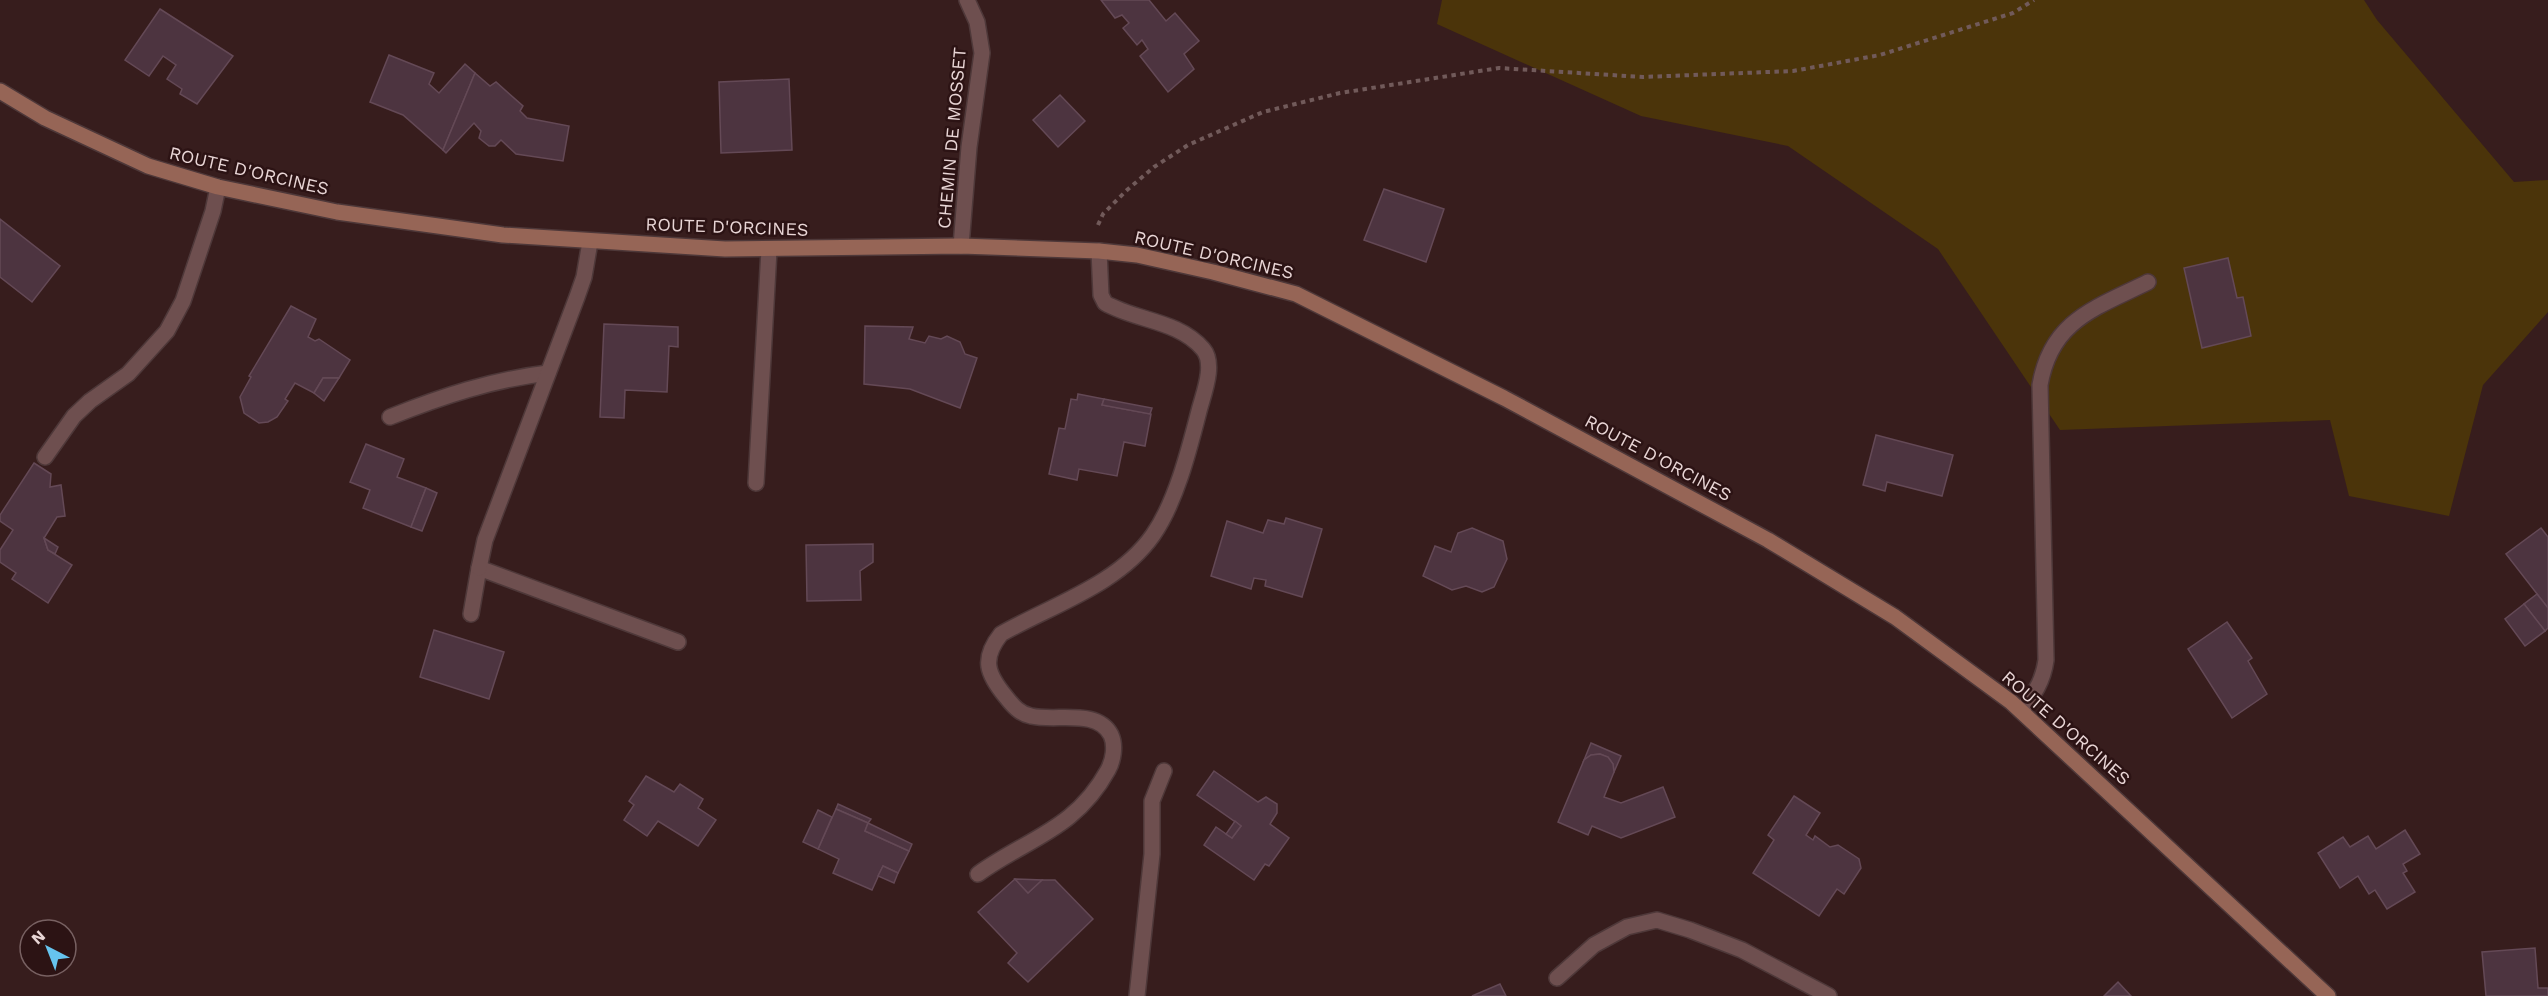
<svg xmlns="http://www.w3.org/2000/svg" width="2548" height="996" font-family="'Work Sans',sans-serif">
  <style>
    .green { fill: #4b340a }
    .building { fill: #4d3440; stroke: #644956; stroke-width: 1.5 }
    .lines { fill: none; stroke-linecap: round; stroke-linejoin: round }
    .lane-casing { stroke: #4e3839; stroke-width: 18 }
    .street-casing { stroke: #4e3839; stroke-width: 18 }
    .secondary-casing { stroke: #4e3839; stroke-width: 18 }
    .path { stroke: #715a5a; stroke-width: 4; stroke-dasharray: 4.5 4.5; stroke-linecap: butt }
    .lane { stroke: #6e4f4f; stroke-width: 15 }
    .street { stroke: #6e4f4f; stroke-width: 15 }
    .secondary { stroke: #966556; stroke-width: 15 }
    .labels { text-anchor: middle; stroke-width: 5; stroke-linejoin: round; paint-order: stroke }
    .street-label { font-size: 18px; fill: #e9d6d6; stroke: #2c1314 }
  </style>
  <rect width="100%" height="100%" fill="#371d1d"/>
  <!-- green -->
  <path class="green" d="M1442,0H2364L2377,20L2514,182L2548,180V312L2483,385L2449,516L2349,496L2330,420L2060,430L1938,249L1788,146L1641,116L1437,24Z"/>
  <!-- building -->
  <g class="building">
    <path d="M1101,0H1149L1166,21L1175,13L1199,41L1184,54L1194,69L1168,92L1140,56L1148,49L1142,40L1137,45L1123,28L1129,23L1122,15L1115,18Z"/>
    <path d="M160,9L233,56L197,104L180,94L182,89L167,79L176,65L163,56L149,76L125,60Z"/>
    <path d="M389,55L434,73L429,84L439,93L465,64L475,73L443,150L403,115L370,102Z"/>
    <path d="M475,73L490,86L496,82L523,106L520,111L527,118L569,126L563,161L516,154L501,140L495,146H489L479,138L481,131L474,123L446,153L443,150Z"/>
    <path d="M789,79L792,150L721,153L719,82Z"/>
    <path d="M1060,95L1085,121L1058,147L1033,120Z"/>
    <path d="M1384,189L1444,209L1426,262L1364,240Z"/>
    <path d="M0,219L60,266L32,302L0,277Z"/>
    <path d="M2228,258L2237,298L2243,297L2251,336L2202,348L2184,268Z"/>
    <path d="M291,306L316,319L308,337L315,341L319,339L350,360L339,378H323L314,393L295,383L285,399L288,401L277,417L268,422L259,423L244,413L240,397L251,377L249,376Z"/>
    <path d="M604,324L678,327V347L669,346L667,392L625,390L624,418L600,417Z"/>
    <path d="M865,326L913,327L909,339L925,343L929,336L941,339L947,336L960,342L965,354L977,358L960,408L910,389L864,384Z"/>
    <path d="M323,378H339L324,401L314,393Z"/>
    <path d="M1078,394L1104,399L1102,405L1151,414L1145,446L1124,442L1117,476L1079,469L1077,480L1049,474L1059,428L1065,429L1071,399L1077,400Z"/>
    <path d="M1104,399L1152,408L1150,414L1102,405Z"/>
    <path d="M1876,435L1953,455L1942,496L1887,482L1885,491L1863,485Z"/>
    <path d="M366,444L404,459L397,477L426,488L411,527L363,508L370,490L350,482Z"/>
    <path d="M34,463L51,474L50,487L61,485L65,516L57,517L44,538L48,550L72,565L48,603L12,579L16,573L0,562V550L13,530L0,521V515Z"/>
    <path d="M426,488L437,493L422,531L411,527Z"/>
    <path d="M1286,518L1322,529L1302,597L1265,586L1266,580L1254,578L1251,589L1211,576L1227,521L1263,533L1268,520L1284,524Z"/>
    <path d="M1472,528L1503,541L1507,559L1494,587L1482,592L1466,586L1452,590L1423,576L1435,546L1451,552L1458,533Z"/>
    <path d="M2541,528L2548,537V608L2506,554Z"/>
    <path d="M44,538L58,547L55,554L48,550Z"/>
    <path d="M873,544V562L860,571L861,600L807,601L806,545Z"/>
    <path d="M2537,594L2548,608V628L2545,631L2524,604Z"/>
    <path d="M2524,604L2545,631L2525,646L2505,619Z"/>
    <path d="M2227,622L2252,658L2248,661L2267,694L2232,718L2188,649Z"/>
    <path d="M434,630L504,652L489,699L420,677Z"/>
    <path d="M1591,743L1621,756L1614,772L1613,764L1608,757L1600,754L1591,755L1584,760Z"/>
    <path d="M1600,754L1608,757L1613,764L1614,772L1604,797L1621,803L1663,787L1675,817L1621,838L1592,826L1588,835L1558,822L1584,760L1591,755Z"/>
    <path d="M1214,771L1258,802L1266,797L1277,804V813L1270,824L1289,838L1269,866L1265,864L1254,880L1204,845L1216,827L1232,838L1241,826L1197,795Z"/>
    <path d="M646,776L674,792L680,784L703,799L698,808L716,820L698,846L658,821L647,836L624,820L634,805L629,801Z"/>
    <path d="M1794,796L1820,813L1806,835L1813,840L1815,836L1830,847L1838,845L1859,859L1861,868L1844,894L1837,889L1819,916L1753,873L1774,840L1768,835Z"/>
    <path d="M838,804L871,819L868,823L836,809Z"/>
    <path d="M836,809L868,823L865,831L909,851L898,873L883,866L872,890L833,873L839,859L818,849Z"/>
    <path d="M818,810L832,817L818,849L803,842Z"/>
    <path d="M1235,821L1241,826L1232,838L1226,834Z"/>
    <path d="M868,823L912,844L909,851L865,831Z"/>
    <path d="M2405,830L2420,854L2403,864L2407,871L2403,873L2415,892L2387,909L2375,890L2369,894L2358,876L2340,888L2318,853L2343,837L2350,847L2368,836L2376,849Z"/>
    <path d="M883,866L898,873L894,883L878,876Z"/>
    <path d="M1015,879L1028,893L1042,880H1055L1093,919L1028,982L1008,963L1017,953L978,912Z"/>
    <path d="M1015,879L1042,880L1028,893Z"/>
    <path d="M2535,948L2538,988H2548V996H2486L2482,952Z"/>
    <path d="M2118,982L2131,996H2104Z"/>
    <path d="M1500,984L1506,996H1472Z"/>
  </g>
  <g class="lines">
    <!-- lane casing -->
    <g class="lane-casing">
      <g id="lane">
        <path d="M390,417C443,396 491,380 548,373"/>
        <path d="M45,457L74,416L90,401L128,374L167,331L183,301L213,211L218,187"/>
        <path d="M471,614L479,568L678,642"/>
        <path d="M2021,711C2034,694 2043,682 2046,660L2040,385C2051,320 2096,308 2148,282"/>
        <path d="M1557,978L1594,945L1627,927L1657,920L1690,930L1742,950L1829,996"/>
        <path d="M1137,996L1152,854V801L1164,771"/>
      </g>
    </g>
    <!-- street casing -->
    <g class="street-casing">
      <g id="street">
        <path d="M961,246L969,147L982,53L977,22L967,0"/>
        <path d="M756,483L769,250"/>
        <path d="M479,568L485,540L577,297L584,277L590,242"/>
        <path d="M978,874C1028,838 1075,830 1108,770C1113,761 1116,746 1111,735C1097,708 1056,722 1031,716C1020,714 1013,706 1006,697C987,674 981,659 1001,634C1052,605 1118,585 1153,535C1176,502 1189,450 1199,411C1203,395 1216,364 1203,349C1178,320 1136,321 1105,303L1101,295L1099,251"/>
      </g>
    </g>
    <!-- secondary casing -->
    <g class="secondary-casing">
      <path id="secondary" d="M0,91L45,118L148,166L218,187L337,212L503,235L725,249L961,246L1099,251L1137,255L1213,272L1296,294L1504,398L1768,540L1895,617L2011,702L2328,996"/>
    </g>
    <!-- path -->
    <path class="path" d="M1098,225L1103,214L1127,190L1154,167L1188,145L1263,112L1340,93L1499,68L1643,77L1793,71L1880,55L2013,13L2034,0"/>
    <!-- lane -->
    <use href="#lane" class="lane"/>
    <!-- street -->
    <use href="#street" class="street"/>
    <!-- secondary -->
    <use href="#secondary" class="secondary"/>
  </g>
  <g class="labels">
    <!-- street labels -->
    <g class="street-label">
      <text transform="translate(952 138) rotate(-85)" y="6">CHEMIN DE MOSSET</text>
      <text transform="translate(249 171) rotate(13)" y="6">ROUTE D'ORCINES</text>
      <text transform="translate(727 227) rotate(2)" y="6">ROUTE D'ORCINES</text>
      <text transform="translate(1214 255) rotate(13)" y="6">ROUTE D'ORCINES</text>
      <text transform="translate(1658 458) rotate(28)" y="6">ROUTE D'ORCINES</text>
      <text transform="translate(2066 728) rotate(41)" y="6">ROUTE D'ORCINES</text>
    </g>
  </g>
  <!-- north arrow -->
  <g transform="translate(48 948) rotate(318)"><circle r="28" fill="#2c1314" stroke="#786162" stroke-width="1.5"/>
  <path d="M0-4.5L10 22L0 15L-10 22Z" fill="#66c4ef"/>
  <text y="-9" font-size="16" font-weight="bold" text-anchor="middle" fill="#e9d6d6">N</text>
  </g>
</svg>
